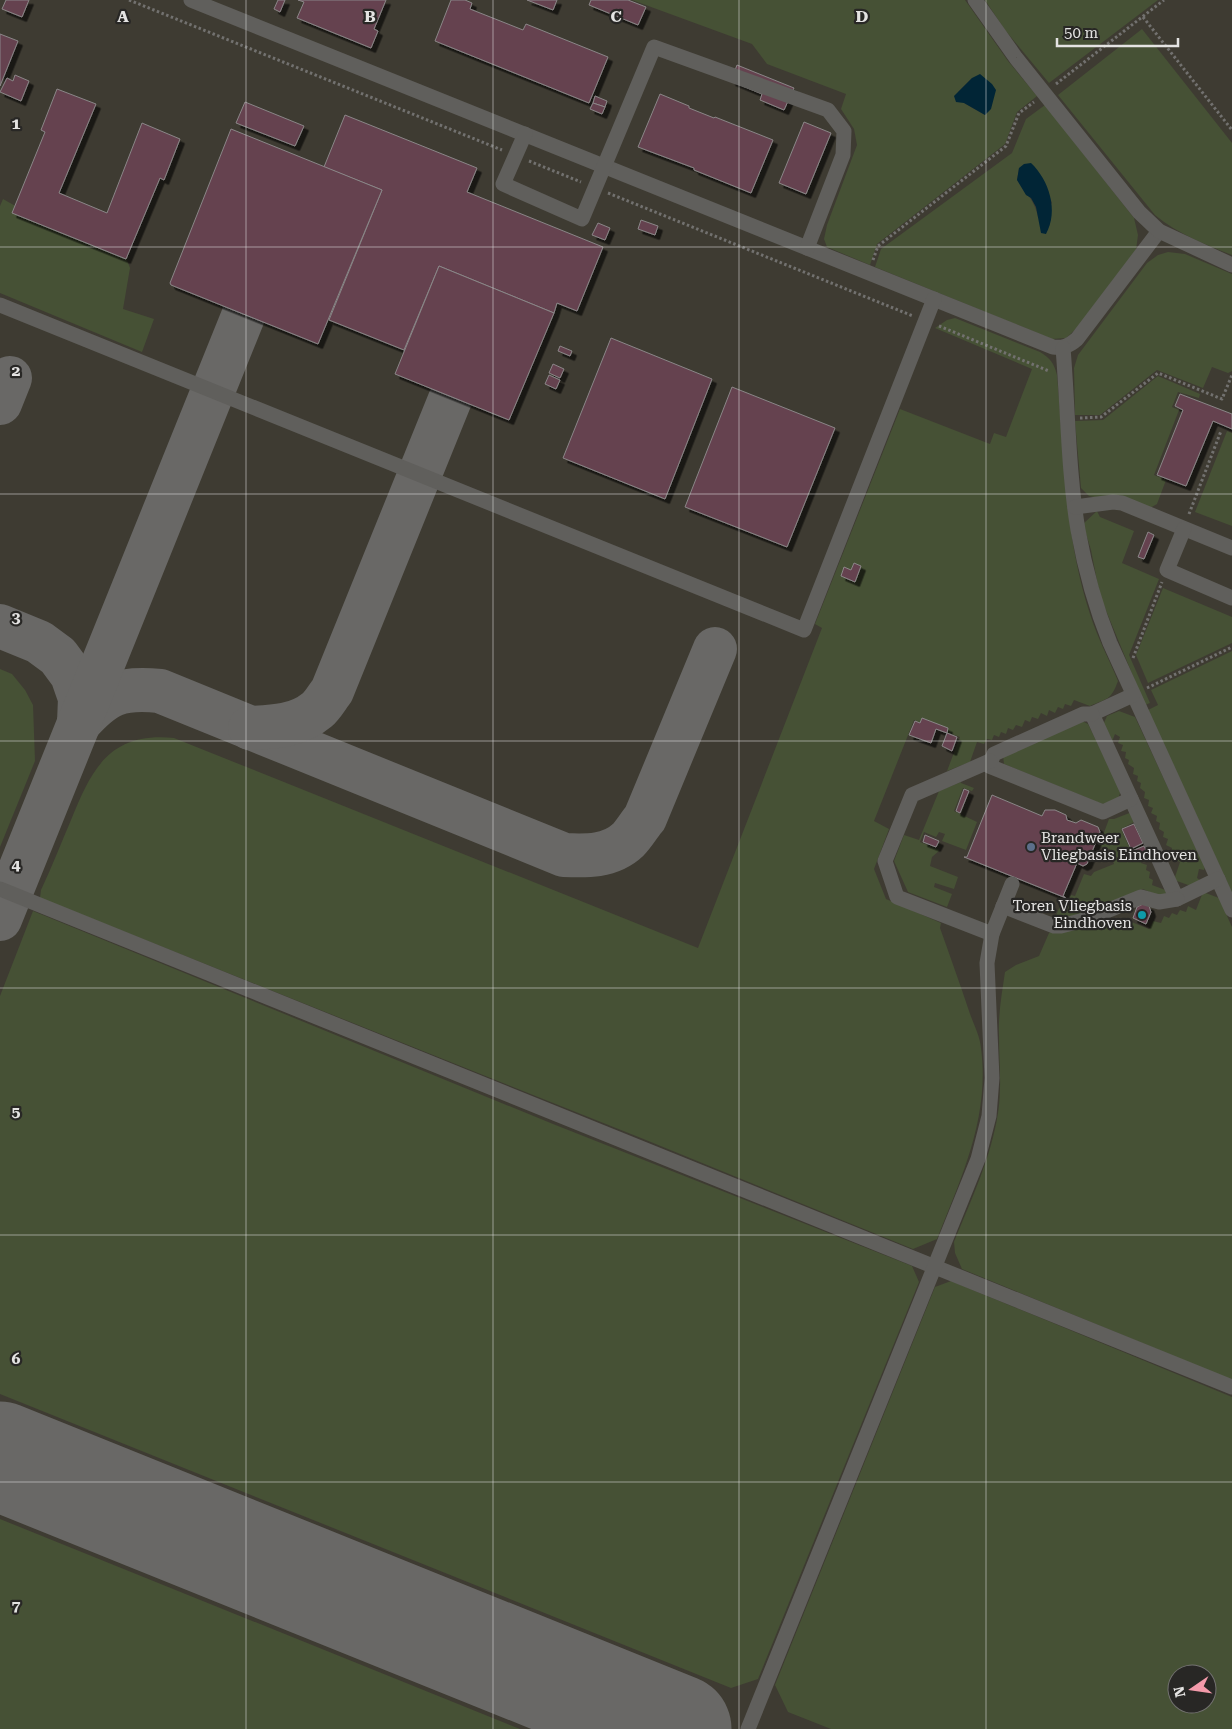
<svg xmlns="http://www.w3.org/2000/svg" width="1232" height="1729" font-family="'Roboto Serif',serif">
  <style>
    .built { fill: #3e3b32; fill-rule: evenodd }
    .green { fill: #465135; fill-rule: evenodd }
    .water { fill: #012536 }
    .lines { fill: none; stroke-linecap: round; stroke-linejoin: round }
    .taxiway { stroke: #696866; stroke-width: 44 }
    .runway { stroke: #696866; stroke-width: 109 }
    .building { fill: #654350; stroke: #8a8687; filter: url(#shadow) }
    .path { stroke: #72716f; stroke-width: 3; stroke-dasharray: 2.5 2.5; stroke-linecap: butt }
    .minor { stroke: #605f5c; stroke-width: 15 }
    .grid { fill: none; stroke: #e4e3e2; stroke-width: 1; stroke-opacity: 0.55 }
    .service-dot { fill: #5c6f8a; stroke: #282725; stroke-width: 2 }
    .culture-dot { fill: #0f9aa8; stroke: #282725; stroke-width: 2 }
    .labels { text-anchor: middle; stroke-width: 4.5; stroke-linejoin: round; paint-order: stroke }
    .poi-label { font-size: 15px; fill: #e4e3e2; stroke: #282725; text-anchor: start }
    .grid-label { font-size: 16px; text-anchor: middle; font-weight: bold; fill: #e4e3e2; stroke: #282725; stroke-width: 4.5; stroke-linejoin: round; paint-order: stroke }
  </style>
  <defs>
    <filter id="shadow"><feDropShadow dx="4.5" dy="4.5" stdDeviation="0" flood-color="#0009"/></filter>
  </defs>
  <rect width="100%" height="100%" fill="#32312f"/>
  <!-- built -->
  <path class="built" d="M0,0H1232V1729H0ZM1177,1674H1207V1704H1177Z"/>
  <!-- green -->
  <g class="green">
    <path d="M632,0H965L1008,61L1037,96L1017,112L1005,144L877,244L870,265L827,247L824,239L827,225L857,145L854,129L841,109L846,94L767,64L752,44ZM972,78L985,115L964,103L958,92Z"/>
    <path d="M985,0H1158L1049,83L1005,30Z"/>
    <path d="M1142,29L1232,143V255C1204,244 1178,234 1155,215L1058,95Z"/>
    <path d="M1045,105L1134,218L1138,235L1136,250L1077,328L1066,338L1052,339L875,267L881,249L1012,153L1026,119ZM1019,168L1050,198L1052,203L1038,217C1035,202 1026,192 1017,180Z"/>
    <path d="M3,199L35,217L125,255L130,268L123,309L154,319L142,352L0,293V206Z"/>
    <path d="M1168,252L1185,254L1232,274V371L1228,373L1212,367L1203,388L1157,370L1100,415H1075L1074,368L1078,355L1147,263L1158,255Z"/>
    <path d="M955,318L1040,352C1050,358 1054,363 1057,375C1064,453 1065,539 1090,614C1097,637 1109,659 1118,681C1111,700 1108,698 1090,706L1074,700L1071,706L1065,704L1063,709L1058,707L1055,713L1049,710L1047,716L1041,713L1038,719L1032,717L1030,722L1025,720L1022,727L1016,725L1013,730L1008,728L1006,734L1001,732L999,737L994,735L992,740L987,739L984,744L977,742L970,762L947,771L960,737L914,720L874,821L889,829L874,869L886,899L941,923L940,928C950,956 960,984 969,1011C973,1023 980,1036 981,1048C990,1117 962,1176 937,1239L913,1249L641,1138L40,898L41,890C52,867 61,843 71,820C92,768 110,732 174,738L698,948L822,628L815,624L900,409L990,444L994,433L1006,437L1032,369L935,328L947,320Z"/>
    <path d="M1158,376L1200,394L1199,398L1178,392L1172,407L1179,410L1154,475L1166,480L1157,504L1150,508L1089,496L1081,488L1075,421L1103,420Z"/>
    <path d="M1227,431L1232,433V526L1195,512Z"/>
    <path d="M1097,511L1100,517L1134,531L1122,563L1159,579L1129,655L1150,703L1145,705L1100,596L1091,550L1083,524Z"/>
    <path d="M1163,588L1232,617V643L1148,683L1136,655Z"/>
    <path d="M1232,651V893L1148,710L1158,705L1151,690Z"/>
    <path d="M0,669L12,674L25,690L33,705L35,761L0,847Z"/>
    <path d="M1119,711L1135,717L1205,867L1204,870L1199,869L1197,878L1200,880L1191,886L1174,880L1180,862L1174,859L1175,854L1171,853L1172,848L1166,845L1168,839L1163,837L1164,832L1159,829L1160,823L1156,821L1157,816L1151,813L1153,808L1148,806L1149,800L1144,798L1145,792L1140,788L1141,783L1137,781L1138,776L1133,774L1134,768L1128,764L1129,760L1125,758L1126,752L1121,751L1123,745L1118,743L1120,737L1115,734L1111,744L1103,725L1107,716Z"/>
    <path d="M1082,721L1088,724L1121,791L1117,801L1102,804L1004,764L1003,756Z"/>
    <path d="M961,782V783L974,788L972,791L963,788L954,811L977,822L966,850L942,841L945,834L939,832L936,837L924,832L920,842L940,850L932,857L930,866L958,877L954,889L935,883L934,887L952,894L947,907L908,892L894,861L904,835L919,840L939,791Z"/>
    <path d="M1132,812L1136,821L1121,829L1134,858L1150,850L1154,859L1144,856L1141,863L1147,865L1146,870L1150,872L1149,878L1153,880L1152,885L1168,891V893L1158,896L1143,889L1072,920L1061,922L1055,918L1062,901L1067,902L1071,895L1075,896L1084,874L1091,876L1094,872L1114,864L1110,849L1099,846L1109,819H1114Z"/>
    <path d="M1203,892L1219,898L1232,927V1380L962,1269L955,1253L954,1242C971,1200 991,1158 998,1113C1002,1088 999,1061 999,1036C998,1014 1002,993 1005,972L1016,965L1039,956L1049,933L1053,931L1105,917L1101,925L1102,928L1124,919L1149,929L1153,921L1161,923L1164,916L1169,918L1172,913L1177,915L1180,910L1186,912L1188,906L1196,910Z"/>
    <path d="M33,911L553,1124L912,1266L919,1282L758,1679L731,1688L0,1394V996Z"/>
    <path d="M951,1281L1232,1397V1729H831L788,1712L775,1685L935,1287ZM1177,1674H1207V1704H1177Z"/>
    <path d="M0,1519L520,1729H0Z"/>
  </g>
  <!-- water -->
  <g class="water">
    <path d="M980,74L992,84L996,90L991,109L985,115L964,103L956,102L954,96L972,78Z"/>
    <path d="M1031,163C1049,180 1059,211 1046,234L1041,233L1036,207L1031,198L1026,195L1017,180L1019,168L1024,164Z"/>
  </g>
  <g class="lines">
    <!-- taxiway -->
    <g class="taxiway">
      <path d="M0,403L10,378"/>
      <path d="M0,626L39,642L58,656L72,675L80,698L79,723"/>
      <path d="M79,723C106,693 120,687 160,691L564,855C586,856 610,857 628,840C634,834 639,825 645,818L715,649"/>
      <path d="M250,728C274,727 298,726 317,710C323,705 327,697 332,691L451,397"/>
      <path d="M0,919L244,314"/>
    </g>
    <!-- runway -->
    <path class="runway" d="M0,1456L677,1729"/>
  </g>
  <!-- building -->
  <g class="building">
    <path d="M6,0H29L22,17L2,9Z"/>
    <path d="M278,0H285L280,12L274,9Z"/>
    <path d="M298,0H386L374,29L378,31L371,48L297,18L304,2Z"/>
    <path d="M451,0H465L472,3L470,9L523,30L526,24L608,57L589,103L435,41Z"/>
    <path d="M527,0H557L553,10Z"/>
    <path d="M591,0H628L646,7L638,25L589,5Z"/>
    <path d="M0,34L18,41L0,86Z"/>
    <path d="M737,65L794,88L784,110L760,100L762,94L731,81Z"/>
    <path d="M15,75L29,81L21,101L0,92L7,78L13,81Z"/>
    <path d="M57,89L96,104L59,193L107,213L142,123L180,139L164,180L160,178L126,259L12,213L45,132L41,130Z"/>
    <path d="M660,94L689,106V108L714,118L715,117L773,140L751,193L694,170V168L638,147Z"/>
    <path d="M595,96L607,101L605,107L593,103Z"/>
    <path d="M245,102L304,126L295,146L236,123Z"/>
    <path d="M593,103L605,107L602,114L590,109Z"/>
    <path d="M345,115L477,168L467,192L603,247L577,311L557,303L554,313L439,266L404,350L329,320L382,190L324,167Z"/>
    <path d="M804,122L831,133L806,194L779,183Z"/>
    <path d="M231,129L382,190L318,344L171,285L170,283Z"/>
    <path d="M641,220L658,226L655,235L638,229Z"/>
    <path d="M598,223L610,228L605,240L592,235Z"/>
    <path d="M439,266L554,313L509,420L395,374Z"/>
    <path d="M611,338L712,379L665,499L563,458Z"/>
    <path d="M560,346L572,351L570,356L558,351Z"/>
    <path d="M553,364L564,369L560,378L549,373Z"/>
    <path d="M549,375L560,380L556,389L545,384Z"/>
    <path d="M732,387L835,428L787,547L685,507Z"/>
    <path d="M1180,394L1232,414V429L1213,421L1186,486L1157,475L1183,410L1175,406Z"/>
    <path d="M1148,532L1154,535L1144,559L1138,557Z"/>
    <path d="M854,563L861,566L855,582L841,576L844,567L851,570Z"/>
    <path d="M922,718L948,728L947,733L936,729L931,743L909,735L915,721L920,723Z"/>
    <path d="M947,733L957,737L952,751L942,746Z"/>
    <path d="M964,789L969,791L960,813L956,811Z"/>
    <path d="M992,795L1042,816L1045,810H1055L1066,815L1067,820L1076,823L1081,820L1098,827L1100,832L1087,864L1083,866L1077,863L1063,896L1066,898L964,857H967Z"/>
    <path d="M1134,824L1143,843L1131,849L1122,829Z"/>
    <path d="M925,835L939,841L936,847L923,842Z"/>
    <path d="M1144,846L1147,852L1135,857L1132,851Z"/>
    <path d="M1143,904L1149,906L1151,912L1146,924L1133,918L1137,907Z"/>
  </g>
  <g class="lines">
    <!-- path -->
    <g class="path">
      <path d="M129,0L502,150"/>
      <path d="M1143,17L1232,130"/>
      <path d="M1056,84L1164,0"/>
      <path d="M529,161L581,182"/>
      <path d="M608,193L913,316"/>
      <path d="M873,260L878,246L1006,146L1019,113L1034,102"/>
      <path d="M939,326L1049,371"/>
      <path d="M1080,418L1101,417L1158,373L1222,399L1232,375"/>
      <path d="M1189,514L1221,431"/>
      <path d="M1133,658L1162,582"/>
      <path d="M1147,688L1232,647"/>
    </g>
    <!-- minor -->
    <g class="minor">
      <path d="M191,0L1053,347C1063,348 1069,346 1077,339L1159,231"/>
      <path d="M975,0L1016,58L1139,212L1159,231L1232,265"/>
      <path d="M525,134L503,184L582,219L654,47L828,110L844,131L843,155L807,248"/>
      <path d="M0,305L804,630L934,299"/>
      <path d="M1063,348C1068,407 1068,471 1078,530C1085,569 1095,606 1110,643L1232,910"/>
      <path d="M1075,507L1113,502L1122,503L1232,548"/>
      <path d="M1184,529L1167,570L1232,598"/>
      <path d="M1133,695L1092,714L1177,899L1218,879"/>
      <path d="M1092,714H1083L994,754L989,766L1103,812L1131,799"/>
      <path d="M990,761L912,795L885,861L897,897L992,934"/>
      <path d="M0,889L1232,1387"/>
      <path d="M1003,906L1054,926H1061L1084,920L1141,897L1159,902L1177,899"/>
      <path d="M748,1729L978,1159L989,1116L992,1078L987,963L992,934L1012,884"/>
    </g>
  </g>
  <!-- grid -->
  <path class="grid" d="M246,0V1729M493,0V1729M739,0V1729M986,0V1729M0,247H1232M0,494H1232M0,741H1232M0,988H1232M0,1235H1232M0,1482H1232"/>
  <!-- markers -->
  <circle class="service-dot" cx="1031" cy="847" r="5"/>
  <circle class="culture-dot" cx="1142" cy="915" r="5"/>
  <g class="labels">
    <!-- poi labels -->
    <g class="poi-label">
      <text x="1041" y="843">Brandweer<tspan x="1041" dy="17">Vliegbasis Eindhoven</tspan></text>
      <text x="1132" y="911" text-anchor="end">Toren Vliegbasis<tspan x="1132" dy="17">Eindhoven</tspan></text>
    </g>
  </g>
  <g class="grid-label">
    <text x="123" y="22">A</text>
    <text x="370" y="22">B</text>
    <text x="616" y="22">C</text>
    <text x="862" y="22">D</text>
    <text x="16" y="129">1</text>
    <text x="16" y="376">2</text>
    <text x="16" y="623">3</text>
    <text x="16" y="870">4</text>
    <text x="16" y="1117">5</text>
    <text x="16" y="1364">6</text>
    <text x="16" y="1611">7</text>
  </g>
  <!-- north arrow -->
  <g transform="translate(1192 1689) rotate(257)"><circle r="24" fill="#282725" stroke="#737271"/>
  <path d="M0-4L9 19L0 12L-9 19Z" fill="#f39aaa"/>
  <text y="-8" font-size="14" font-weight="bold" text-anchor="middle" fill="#e4e3e2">N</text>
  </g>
  <!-- scale -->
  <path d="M1057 38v8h121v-8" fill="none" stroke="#e4e3e2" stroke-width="2.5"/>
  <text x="1064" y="38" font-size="15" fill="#e4e3e2" stroke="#282725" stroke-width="4" paint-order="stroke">50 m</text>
</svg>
